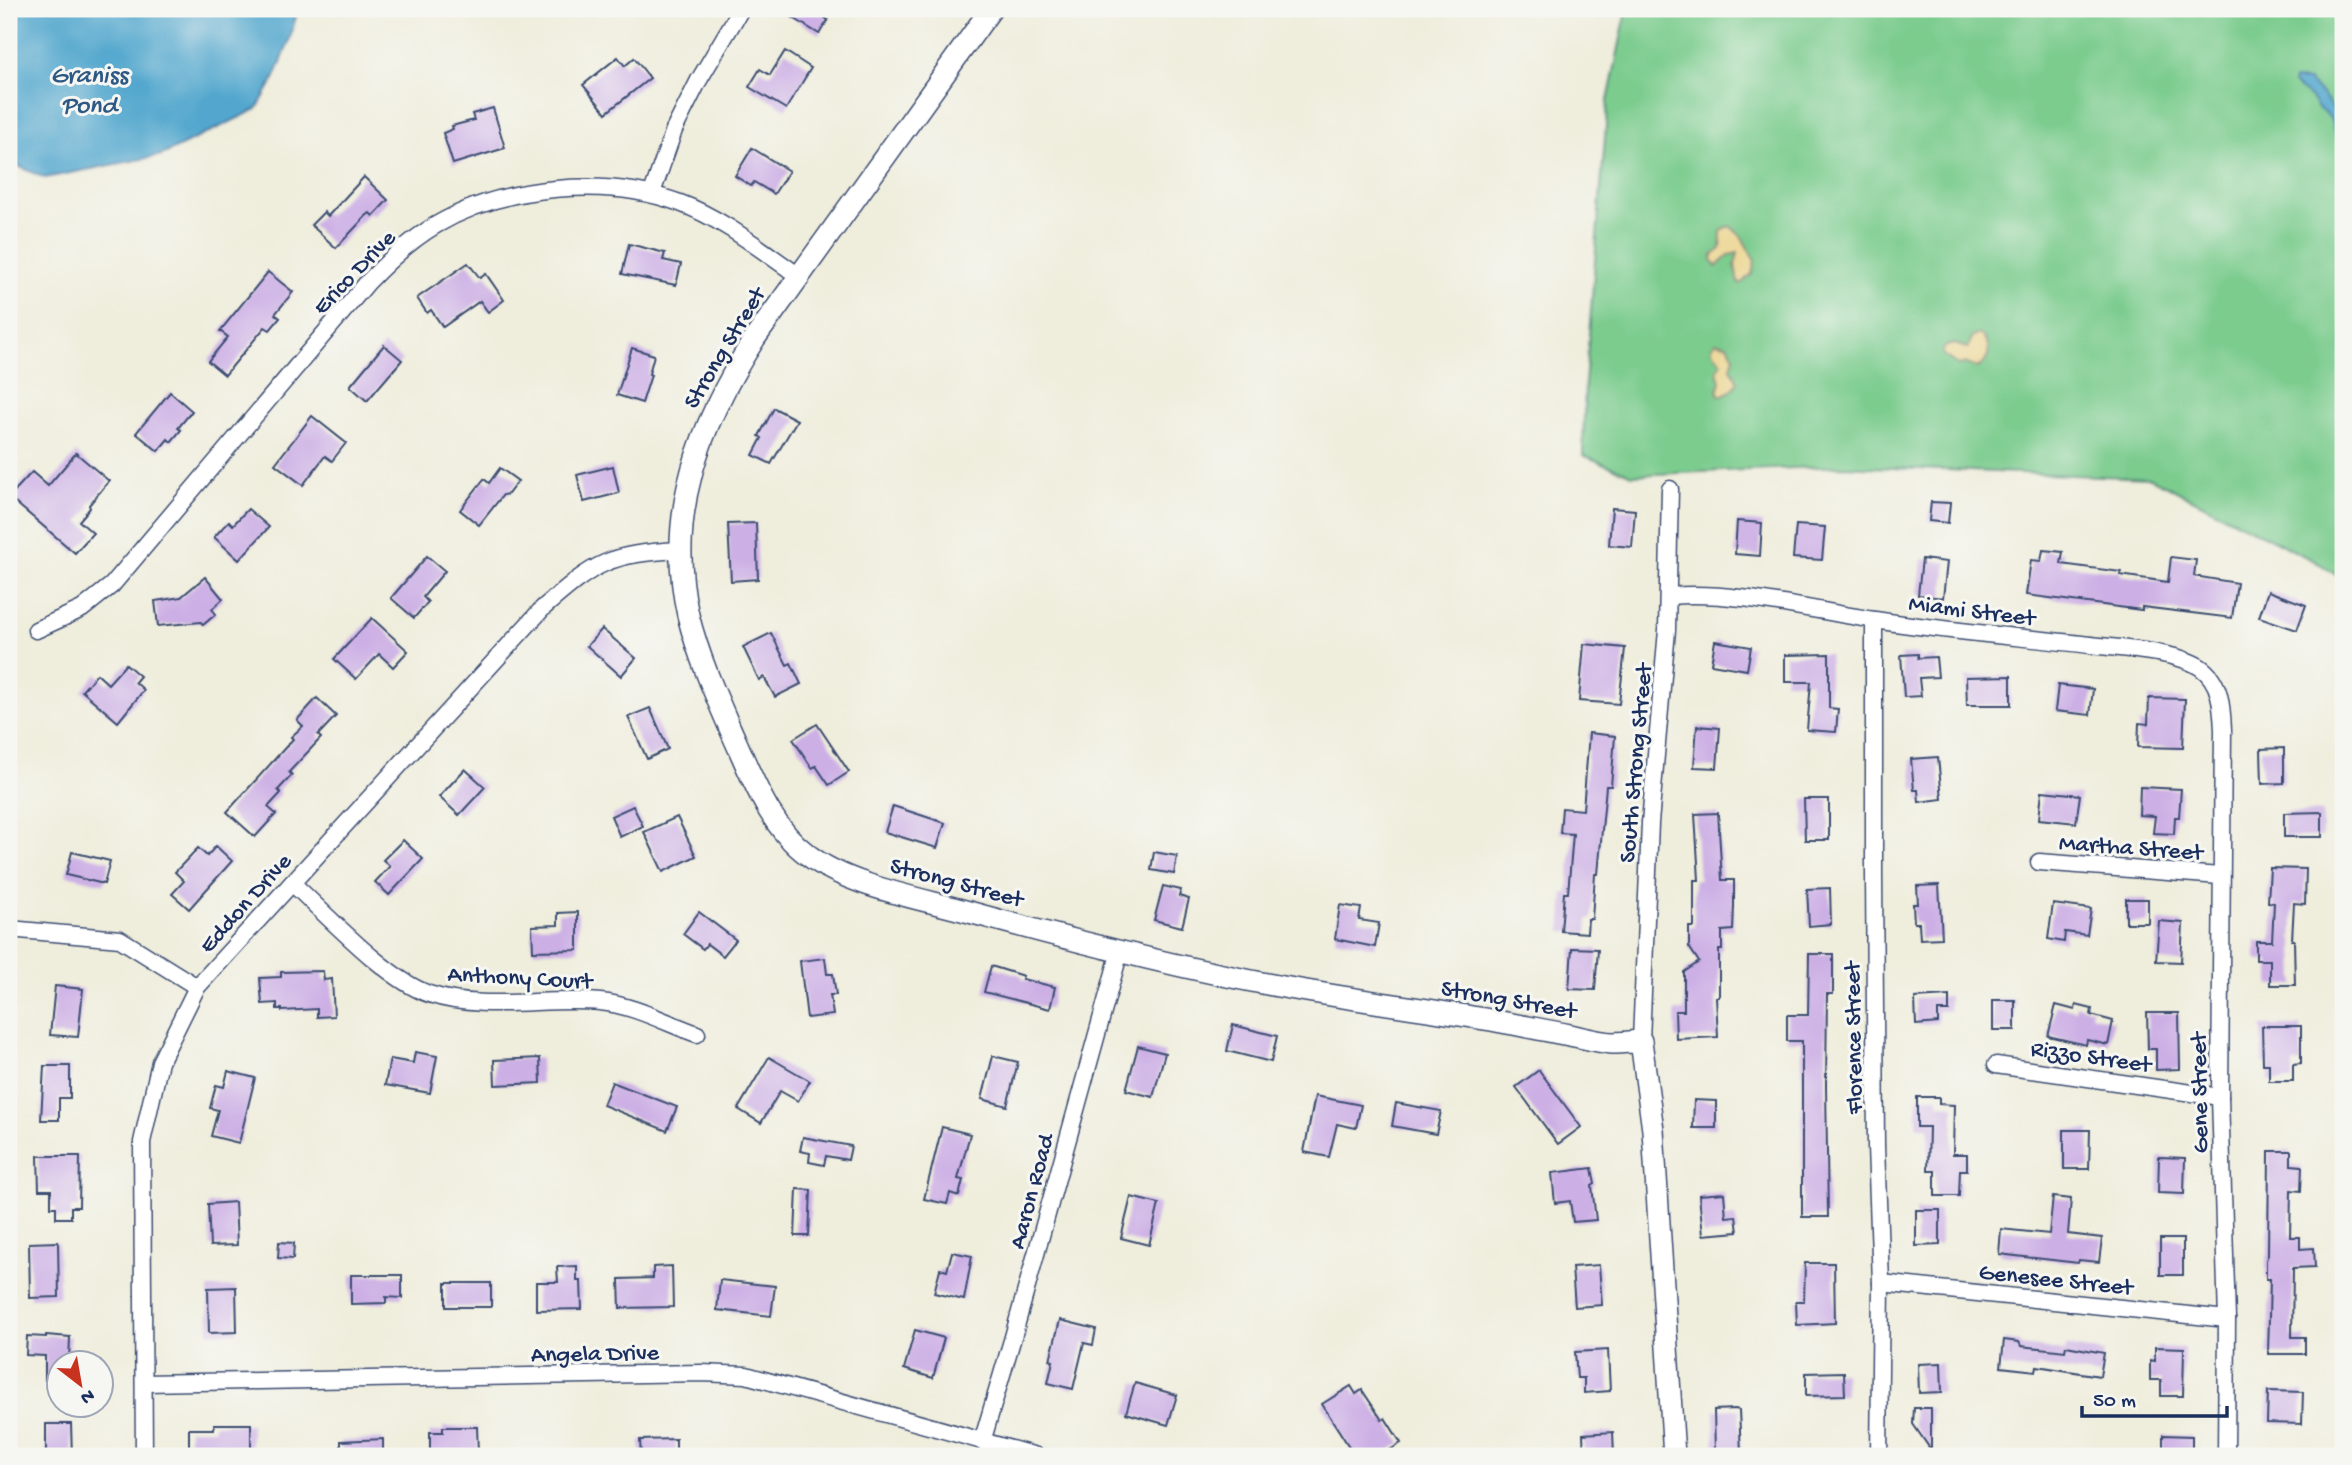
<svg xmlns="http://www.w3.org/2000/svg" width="2352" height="1465" font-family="'Gochi Hand',sans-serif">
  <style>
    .green { fill: #7bcc8e; stroke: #4b7e76; stroke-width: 2 }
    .sand { fill: #eeda9e; stroke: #84847e; stroke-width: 2 }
    .water { fill: #52a7ce; stroke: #366b96; stroke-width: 2 }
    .building { fill: #ccafe5 }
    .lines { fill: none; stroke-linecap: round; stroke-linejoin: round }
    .street-casing { stroke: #3b4c71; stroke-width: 19 }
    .secondary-casing { stroke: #3b4c71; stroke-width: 24 }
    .street { stroke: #fff; stroke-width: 16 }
    .secondary { stroke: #fff; stroke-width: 21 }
    .labels { text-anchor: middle; stroke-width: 6; stroke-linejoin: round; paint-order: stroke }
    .street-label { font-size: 24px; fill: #1b2f5e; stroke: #f6f6f2 }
    .water-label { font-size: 26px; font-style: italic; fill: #2e5985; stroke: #f6f6f2 }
  </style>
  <rect width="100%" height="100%" fill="#f6f6f2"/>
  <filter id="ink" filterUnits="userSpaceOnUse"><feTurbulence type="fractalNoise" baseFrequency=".0143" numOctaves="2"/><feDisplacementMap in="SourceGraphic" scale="14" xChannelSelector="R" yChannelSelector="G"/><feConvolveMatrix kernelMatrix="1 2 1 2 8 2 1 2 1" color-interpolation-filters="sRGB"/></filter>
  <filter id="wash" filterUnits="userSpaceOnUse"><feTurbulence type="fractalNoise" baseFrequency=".00686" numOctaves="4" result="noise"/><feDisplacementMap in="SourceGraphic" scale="28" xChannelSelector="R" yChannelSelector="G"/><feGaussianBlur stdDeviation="1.57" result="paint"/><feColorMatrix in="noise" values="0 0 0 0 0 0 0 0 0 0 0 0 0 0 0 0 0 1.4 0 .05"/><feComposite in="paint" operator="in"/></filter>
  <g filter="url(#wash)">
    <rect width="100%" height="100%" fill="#efeddb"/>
    <!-- green -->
    <path class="green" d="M1627,9H2343V580L2322,565L2151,478L1842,466L1632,475L1583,455L1585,384L1608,101Z"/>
    <!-- sand -->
    <g class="sand">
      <path d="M1730,226L1741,236L1755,261L1752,274L1742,283H1738L1735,265L1738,253L1729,255L1716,267L1712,259L1713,255L1721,249C1723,239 1715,230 1730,226Z"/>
      <path d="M1979,334C1992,342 1992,361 1977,368L1965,363L1959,366L1943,355V350L1946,346L1954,344L1968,348L1972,337Z"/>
      <path d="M1716,342L1728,345L1734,356L1731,368L1738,382L1731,391L1721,396L1718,393L1720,381L1717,370L1722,363L1712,350V346Z"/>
    </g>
    <!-- water -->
    <g class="water">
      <path d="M9,9H298L289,42L275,77L257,109L162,155L45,178L9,162Z"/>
      <path d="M2294,80L2308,81L2325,98L2343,125V148L2337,139L2330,118L2318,108L2310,97L2293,84Z"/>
    </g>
    <g id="blocks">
      <!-- building -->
      <g class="building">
        <path d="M779,9H830L825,18L828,20L819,34Z"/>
        <path d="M785,51L811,68L786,109L749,87L760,69L770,75Z"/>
        <path d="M618,57L625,66L634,58L650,78L606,113L583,85Z"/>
        <path d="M493,108L505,148L453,164L443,133L453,129L452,126L474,120L472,114Z"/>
        <path d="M752,148L789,171L774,194L754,182L751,186L735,176Z"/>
        <path d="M364,177L388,200L373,216L370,213L366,216L336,248L311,225L324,212L328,216Z"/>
        <path d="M629,244L665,253L663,260L681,264L676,285L622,274Z"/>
        <path d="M468,263L480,278L486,274L504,300L488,312L480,301L443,327L431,310L427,313L417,298Z"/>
        <path d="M268,272L293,292L275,314L280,318L270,330L265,327L225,375L208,361L228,337L220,331Z"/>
        <path d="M384,345L402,360L367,401L350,386Z"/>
        <path d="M632,348L654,355L649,374L651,375L642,403L617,395Z"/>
        <path d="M170,392L192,411L178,428L181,430L171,442L168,439L158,451L136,433Z"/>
        <path d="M774,408L797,420L771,464L753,455L762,438L759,436Z"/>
        <path d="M312,416L346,443L332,461L325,456L303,485L275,464Z"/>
        <path d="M76,453L109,481L89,505L90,508L79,521L93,533L75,553L9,497L32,472L48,486Z"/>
        <path d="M613,466L619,493L584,502L577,475Z"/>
        <path d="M500,468L518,481L508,494L503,495L479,525L460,510L484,479L489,483Z"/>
        <path d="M1931,502L1950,503L1948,523L1929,521Z"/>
        <path d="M1612,508L1635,510L1632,547L1609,545Z"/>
        <path d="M248,509L269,527L239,560L214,537L229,521L233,525Z"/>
        <path d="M1737,521L1762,523L1760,556L1735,554Z"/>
        <path d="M756,523L758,579L731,581L728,524Z"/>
        <path d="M1796,525L1825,527L1822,560L1793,558Z"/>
        <path d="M2043,550L2063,552L2061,564L2121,572L2120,575L2168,582L2171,557L2196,560L2194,576L2237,583L2232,618L2142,607V610L2026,595L2031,560L2041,561Z"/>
        <path d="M427,556L445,571L423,597L428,602L414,618L391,598Z"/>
        <path d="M1922,559L1947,562L1943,598L1918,595Z"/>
        <path d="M205,577L223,599L212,609L216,614L203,625L201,622L158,626L155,601L181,597Z"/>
        <path d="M2268,591L2306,605L2297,630L2259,617Z"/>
        <path d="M372,618L408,651L393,667L379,654L356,679L334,659Z"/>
        <path d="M602,629L636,658L621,676L587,646Z"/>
        <path d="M771,633L787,665L791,663L801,684L775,697L764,677L759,680L743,647Z"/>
        <path d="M1715,641L1751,647L1747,670L1711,664Z"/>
        <path d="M1584,644L1625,648L1619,704L1579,701Z"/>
        <path d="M1829,654V708L1838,709L1836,732L1807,730L1811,682H1785V655Z"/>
        <path d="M1918,654V658L1936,657L1938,677L1919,678L1921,696L1904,697L1901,655Z"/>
        <path d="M126,664L140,676L135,682L144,690L118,722L82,691L97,674L108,684Z"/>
        <path d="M2011,676V705H1967L1966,677Z"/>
        <path d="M2058,685L2093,689L2090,715L2055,711Z"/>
        <path d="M317,698L336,716L318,735L321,738L289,772L292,775L278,790L281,793L268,807L276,814L255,837L227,812L293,739L291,737L303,726L297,720Z"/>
        <path d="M2149,698L2185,699L2183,748L2138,747L2139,723L2148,724Z"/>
        <path d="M650,708L668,749L647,759L628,717Z"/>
        <path d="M817,724L849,772L829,785L816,766L812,768L793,739Z"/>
        <path d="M1697,726L1720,728L1717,768L1694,767Z"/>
        <path d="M1589,733L1615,736L1611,786H1606L1598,874H1595L1592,919H1588L1587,933L1561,931L1564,893H1568L1573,834L1560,833L1562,808L1583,810Z"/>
        <path d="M2284,748V783L2262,784L2261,749Z"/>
        <path d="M1938,757L1942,799L1919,802L1918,790H1914L1911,759Z"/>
        <path d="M465,769L485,787L459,815L439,797Z"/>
        <path d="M2140,787L2181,789L2179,817H2175L2174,834L2153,833L2155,816L2139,815Z"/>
        <path d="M2042,791L2080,795L2076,823L2039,819Z"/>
        <path d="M1804,799H1829V840H1805Z"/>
        <path d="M633,806L643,826L620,837L611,816Z"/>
        <path d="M893,806L945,823L937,848L885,832Z"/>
        <path d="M2322,812V837H2284V813Z"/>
        <path d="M1718,813L1722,880H1734V906L1733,930L1722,931V950H1719V997H1716L1718,1037L1676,1039L1675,1011H1684V972L1699,962L1689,947V927H1694V880H1699L1695,814Z"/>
        <path d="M677,817L696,856L663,872L644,832Z"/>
        <path d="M403,840L423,859L389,895L375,882L390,866L383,860Z"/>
        <path d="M216,846L232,861L189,909L172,894L184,881L175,872L198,848L207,856Z"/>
        <path d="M72,852L110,861L104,884L66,875Z"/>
        <path d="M1154,852L1177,856L1174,874L1151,870Z"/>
        <path d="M2270,868L2306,869L2305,904L2294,903L2292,940H2294L2295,985H2270V960H2256V941H2272L2274,903L2268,902Z"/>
        <path d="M1939,885L1942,938L1920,939L1919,923H1914L1913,904H1918L1917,886Z"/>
        <path d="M1163,886L1181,890L1179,896L1189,899L1182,927L1154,920Z"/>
        <path d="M1830,888L1831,924L1809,926L1807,889Z"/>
        <rect x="2126" y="899" width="22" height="24"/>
        <path d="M2053,904L2091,909L2087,935L2065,932L2064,942L2048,939Z"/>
        <path d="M1340,905L1361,908L1359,920L1379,923L1375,947L1335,939Z"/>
        <path d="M578,912V950L533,951L532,926L558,925V913Z"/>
        <path d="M699,912L736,940L723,956L707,944L703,949L683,934Z"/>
        <path d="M2159,921L2183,923L2181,962L2156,961Z"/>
        <path d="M1572,948L1598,949L1595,990L1569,989Z"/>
        <path d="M1809,954H1833V994H1827L1826,1086L1828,1217H1802V1041H1787V1015H1808Z"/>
        <path d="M825,958L827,974H833L836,995H830L833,1015L807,1018L800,961Z"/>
        <path d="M991,966L1023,976L1022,979L1055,987L1050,1009L984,992Z"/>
        <path d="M323,971L324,980L332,979L334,1016L317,1017V1009L282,1011V1009H277V1003L262,1004L260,978L281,977V972Z"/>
        <path d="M55,986L83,989L78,1037L50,1035Z"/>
        <path d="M1949,996V1011H1938V1023L1916,1025L1915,998Z"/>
        <rect x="1993" y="1000" width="22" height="30"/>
        <path d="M2056,1005L2075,1010L2076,1005L2092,1009L2091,1015L2113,1021L2108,1045L2087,1040L2086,1045L2048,1036Z"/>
        <path d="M2147,1013H2179L2180,1069L2156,1070V1049H2148Z"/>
        <path d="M1233,1025L1277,1036L1271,1062L1227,1051Z"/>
        <path d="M2262,1026H2301V1063L2293,1064V1081H2269V1064H2263Z"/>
        <path d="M1138,1046L1165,1053L1153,1097L1126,1090Z"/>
        <path d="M415,1052L437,1056L430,1093L385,1085L390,1059L413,1063Z"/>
        <path d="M993,1056L1018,1062L1007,1106L982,1099Z"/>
        <path d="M769,1057L810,1081L798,1101L780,1091L761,1123L738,1109Z"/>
        <path d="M540,1058L541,1083L495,1085L494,1060Z"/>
        <path d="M44,1066H70V1098H59V1120H41Z"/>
        <path d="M1539,1070L1581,1127L1558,1144L1516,1087Z"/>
        <path d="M228,1071L255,1078L239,1143L211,1136L218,1110L210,1108L216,1085L224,1087Z"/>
        <path d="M612,1082L677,1107L667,1131L603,1105Z"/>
        <path d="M1315,1096L1361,1105L1356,1128L1337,1124L1329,1157L1304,1152Z"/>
        <path d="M1917,1097H1939V1104L1954,1105L1953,1154H1967V1170H1960L1959,1196H1935V1171H1928L1929,1127H1917Z"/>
        <path d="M1694,1100L1716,1101V1128H1693Z"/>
        <path d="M1396,1103L1441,1111L1436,1134L1392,1126Z"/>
        <path d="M942,1127L970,1134L958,1179L963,1180L959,1196L950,1193L947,1204L924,1199Z"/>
        <path d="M2064,1130H2090L2089,1169H2064Z"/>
        <path d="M803,1137L851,1146L848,1160L826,1156L824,1165L809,1162L810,1153L800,1151Z"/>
        <path d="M2269,1151H2291V1165L2302,1166L2301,1191L2291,1190L2290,1237H2300V1249L2314,1248L2315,1267L2293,1268L2292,1337H2305V1354H2268L2270,1279H2266V1260L2268,1255Z"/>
        <path d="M38,1156H80L79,1207H71V1218H56V1207H51V1190H39Z"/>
        <path d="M2159,1157L2185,1158L2184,1194L2158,1193Z"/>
        <path d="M1592,1168L1595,1184L1592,1186L1596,1220L1573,1222L1570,1201L1555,1203L1552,1173Z"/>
        <path d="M797,1189L811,1190L809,1236H795Z"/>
        <path d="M1724,1193L1726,1217L1736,1216L1738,1232L1703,1235L1699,1195Z"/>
        <path d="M1131,1197L1159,1204L1149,1245L1121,1238Z"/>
        <path d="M2053,1197L2071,1199L2068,1234L2102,1238L2099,1262L2079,1260L2078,1263L1999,1254L2001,1229L2049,1234Z"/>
        <path d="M235,1202L237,1245L210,1246L208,1204Z"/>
        <path d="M1916,1210H1940V1245L1916,1246Z"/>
        <rect x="2160" y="1239" width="23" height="36"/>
        <path d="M58,1242L59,1297L30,1298L29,1243Z"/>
        <path d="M279,1242L294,1243L293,1259L278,1258Z"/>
        <path d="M952,1252L972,1256L964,1300L934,1293L940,1269L947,1271Z"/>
        <path d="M1805,1263H1834L1835,1323L1797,1325L1796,1301H1804Z"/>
        <path d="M1599,1265L1602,1305L1575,1307L1572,1267Z"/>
        <path d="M577,1266V1281H581L582,1309L536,1310V1282H558L557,1267Z"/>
        <path d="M672,1266L673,1307L620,1308L619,1279L653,1278V1267Z"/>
        <path d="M351,1275H402V1298L386,1297V1303L351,1304Z"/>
        <path d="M720,1280L775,1286L771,1316L717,1310Z"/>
        <rect x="446" y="1283" width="45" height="24"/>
        <path d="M236,1287L237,1332L209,1333L208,1288Z"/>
        <path d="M1060,1320L1096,1329L1093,1345L1084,1343L1073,1389L1048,1383L1053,1361L1050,1360Z"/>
        <path d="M915,1330L944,1338L933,1378L904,1369Z"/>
        <path d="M46,1335L70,1337L69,1363H60V1380H45V1356L26,1355L27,1336L46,1337Z"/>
        <path d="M2004,1340L2019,1342L2021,1346L2065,1351L2066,1346L2104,1353L2100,1376L2037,1366L2036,1371L2001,1367Z"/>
        <path d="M2155,1347L2184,1348L2183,1396H2161V1380H2150V1360L2155,1361Z"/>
        <path d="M1608,1350L1610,1391L1584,1393V1378H1577L1575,1352Z"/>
        <path d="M1941,1363L1942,1392L1919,1393L1918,1364Z"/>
        <path d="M1844,1372L1845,1395L1806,1396V1373Z"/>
        <path d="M1135,1383L1177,1395L1168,1425L1126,1413Z"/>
        <path d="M1351,1386L1356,1394L1362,1390L1382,1420L1385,1418L1401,1443L1380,1456H1355L1322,1404Z"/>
        <path d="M2268,1391L2303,1392L2302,1424L2267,1423Z"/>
        <path d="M1914,1408H1931V1450L1913,1424Z"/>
        <path d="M1735,1409L1739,1410L1741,1452L1715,1453L1714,1410Z"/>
        <path d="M46,1424H71L72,1456H50V1452H46Z"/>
        <path d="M214,1424H251V1453L189,1452V1429H214Z"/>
        <path d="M443,1427H477L478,1453L430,1454V1432H443Z"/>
        <path d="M1613,1432L1614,1456H1584L1583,1434Z"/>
        <path d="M2163,1435L2192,1436V1456H2163Z"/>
        <path d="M383,1439V1456H341V1441Z"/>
        <path d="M676,1439V1456H641L640,1440Z"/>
      </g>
    </g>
  </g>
  <g filter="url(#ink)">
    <use href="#blocks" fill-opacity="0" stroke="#3b4c71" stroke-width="2"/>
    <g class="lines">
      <!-- street casing -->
      <g class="street-casing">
        <g id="street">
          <path d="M652,193L674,130L699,80L741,9"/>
          <path d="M1669,596C1733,590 1810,610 1875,620C1946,631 2019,637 2091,645C2122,649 2175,651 2200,667C2221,681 2222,707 2223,730L2220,1097L2227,1319L2226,1456"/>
          <path d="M1874,620V873L1876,1146L1881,1283L1879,1456"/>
          <path d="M36,630L82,609L112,585L367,283C388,261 410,240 436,225C504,185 607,176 680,203C723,219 761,250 799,276"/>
          <path d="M2039,862L2220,876"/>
          <path d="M292,883C326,914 387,980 429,994C483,1012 544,997 600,1002C633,1005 666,1023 697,1034"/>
          <path d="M9,929L120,939L197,987"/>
          <path d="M1641,1041L1650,823L1667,630L1670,489"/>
          <path d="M1996,1065L2220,1097"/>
          <path d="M1881,1283L2227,1319"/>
          <path d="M144,1383L702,1373L746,1375L1036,1456"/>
          <path d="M982,1442L1013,1337L1120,951"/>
          <path d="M144,1456L142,1142L160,1062L197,987L543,608C597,561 609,554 681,550"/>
        </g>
      </g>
      <!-- secondary casing -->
      <g class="secondary-casing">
        <path id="secondary" d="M991,9L755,338C700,423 665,513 688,615C699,659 718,701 736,742C754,782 771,828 808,855C848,886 919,898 969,912C1067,939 1167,965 1267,984C1335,997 1404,1006 1472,1017C1505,1022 1537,1029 1570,1035C1584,1038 1598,1042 1612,1043C1621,1043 1631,1042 1641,1041L1653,1130L1674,1456"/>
      </g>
      <!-- street -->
      <use href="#street" class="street"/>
      <!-- secondary -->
      <use href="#secondary" class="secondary"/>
    </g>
  </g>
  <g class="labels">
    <!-- street labels -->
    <g class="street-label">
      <text transform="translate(353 271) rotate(-46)" y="8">Erico Drive</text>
      <text transform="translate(723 347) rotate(-59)" y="8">Strong Street</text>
      <text transform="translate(1972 609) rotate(7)" y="8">Miami Street</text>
      <text transform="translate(1634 763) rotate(-85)" y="8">South Strong Street</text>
      <text transform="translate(2131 846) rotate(4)" y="8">Martha Street</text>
      <text transform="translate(957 881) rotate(15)" y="8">Strong Street</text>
      <text transform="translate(244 902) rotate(-48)" y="8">Eddon Drive</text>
      <text transform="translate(520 976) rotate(3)" y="8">Anthony Court</text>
      <text transform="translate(1509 998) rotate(10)" y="8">Strong Street</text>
      <text transform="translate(1852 1038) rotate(-91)" y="8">Florence Street</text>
      <text transform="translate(2091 1055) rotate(8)" y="8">Rizzo Street</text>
      <text transform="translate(2198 1093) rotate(-91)" y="8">Gene Street</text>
      <text transform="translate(1030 1191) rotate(-75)" y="8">Aaron Road</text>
      <text transform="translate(2056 1278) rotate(6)" y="8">Genesee Street</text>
      <text transform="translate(595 1352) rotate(-1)" y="8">Angela Drive</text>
    </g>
    <!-- water labels -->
    <g class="water-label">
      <text x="89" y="82">Graniss<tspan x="89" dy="30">Pond</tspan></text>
    </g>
  </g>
  <!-- margin -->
  <rect width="2352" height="1465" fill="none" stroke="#f6f6f2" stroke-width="35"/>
  <!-- north arrow -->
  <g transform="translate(80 1384) rotate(149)"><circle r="33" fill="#f6f6f2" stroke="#9ea6b7" stroke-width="2"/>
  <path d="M0-5L12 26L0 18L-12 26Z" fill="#c8321e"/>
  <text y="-10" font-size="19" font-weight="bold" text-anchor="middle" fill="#1b2f5e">N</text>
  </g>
  <!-- scale -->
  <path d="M2082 1406v10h145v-10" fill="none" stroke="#1b2f5e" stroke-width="3.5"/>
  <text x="2093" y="1406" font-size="21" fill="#1b2f5e" stroke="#f6f6f2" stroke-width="5" paint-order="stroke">50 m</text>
</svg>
